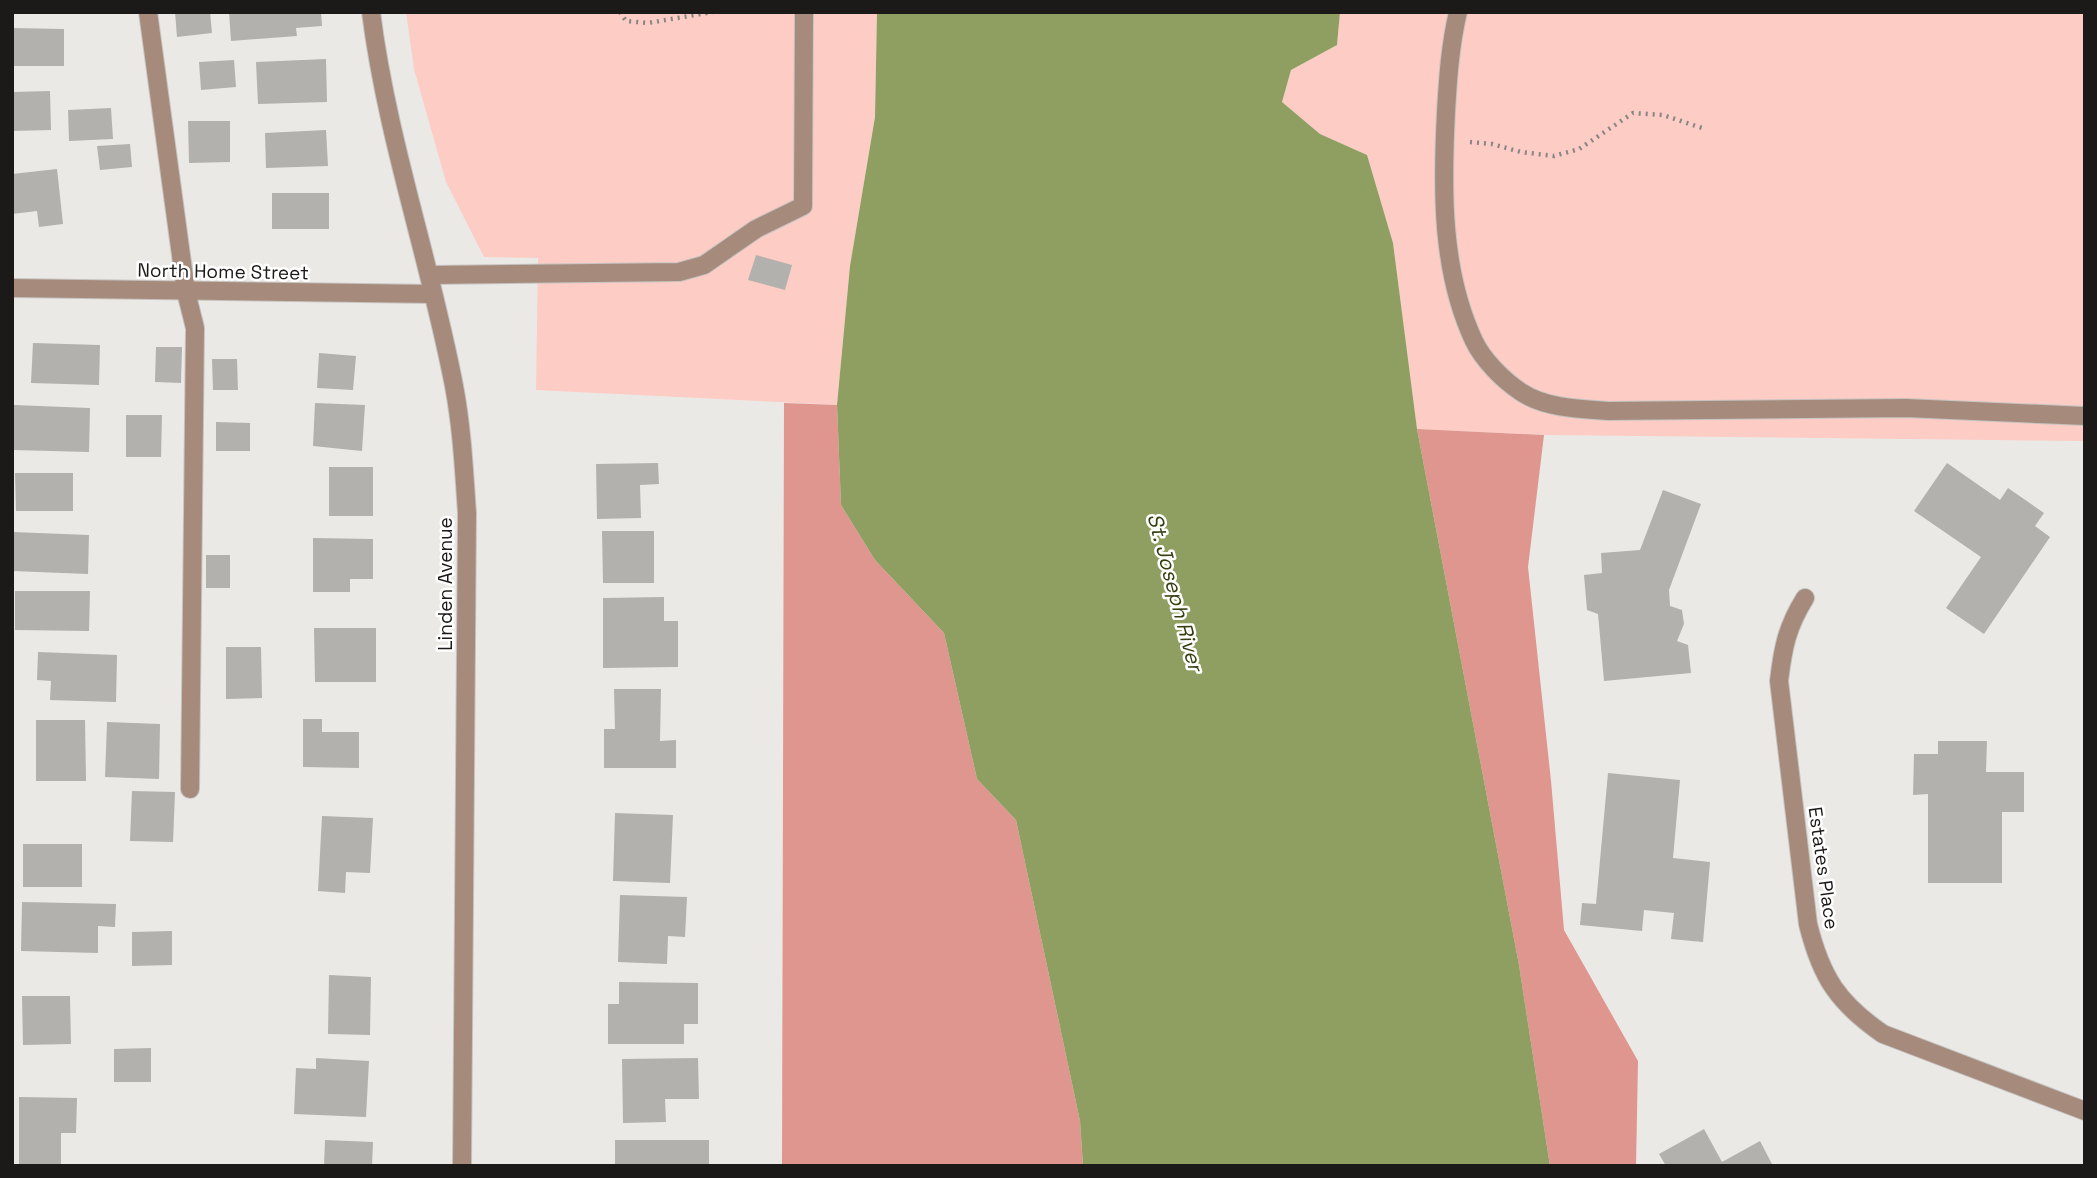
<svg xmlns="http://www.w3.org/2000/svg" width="2097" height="1178" font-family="'Space Grotesk',sans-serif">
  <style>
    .green { fill: #fdccc5 }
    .forest { fill: #de968e }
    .water { fill: #8e9f61 }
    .building { fill: #b2b1ae }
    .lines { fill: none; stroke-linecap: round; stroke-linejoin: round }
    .service-casing { stroke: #c6c4c1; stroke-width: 20 }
    .minor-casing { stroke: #c6c4c1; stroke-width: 20 }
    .path { stroke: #888684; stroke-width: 4.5; stroke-dasharray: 2 5; stroke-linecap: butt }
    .service { stroke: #a68b7c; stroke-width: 18 }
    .minor { stroke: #a68b7c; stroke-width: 18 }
    .labels { text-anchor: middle; stroke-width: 5; stroke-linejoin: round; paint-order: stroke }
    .street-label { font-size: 19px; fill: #1b1a19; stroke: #fff }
    .water-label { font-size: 21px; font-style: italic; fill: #354011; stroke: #fff }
  </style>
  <rect width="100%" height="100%" fill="#ebe9e6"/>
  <!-- green -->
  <g class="green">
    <path d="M406,12H877L875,117L850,266L837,405L536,390L538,258L484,257L446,182L414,69Z"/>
    <path d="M1340,12H2085V441L1544,435L1417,429L1393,243L1367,155L1320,134L1282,102L1291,70L1337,45Z"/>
  </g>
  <!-- forest -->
  <g class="forest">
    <path d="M784,403L837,405L841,505L875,560L944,633L977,779L1016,820L1080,1121L1083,1166H782Z"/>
    <path d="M1417,429L1544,435L1528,567L1551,781L1564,930L1638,1061L1636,1166H1550L1519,965Z"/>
  </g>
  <!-- water -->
  <path class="water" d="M877,12H1340L1337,45L1291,70L1282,102L1320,134L1367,155L1393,243L1417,429L1519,965L1550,1166H1083L1080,1121L1016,820L977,779L944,633L875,560L841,505L837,405L850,266L875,117Z"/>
  <!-- building -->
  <g class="building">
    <path d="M175,12H210L212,33L177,37Z"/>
    <path d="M229,12H321L322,26L296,28L297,36L231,41Z"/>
    <path d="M12,28L64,29V66H12Z"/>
    <path d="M326,59L327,102L258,104L256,62Z"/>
    <path d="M234,60L236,87L201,90L199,62Z"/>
    <path d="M50,91L51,130L12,131V92Z"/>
    <path d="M111,108L113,139L69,141L68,110Z"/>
    <path d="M188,121H230V162L189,163Z"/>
    <path d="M326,130L328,166L266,168L265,133Z"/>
    <path d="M130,144L132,167L100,170L97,146Z"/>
    <path d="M57,169L63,224L39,227L37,211L12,214V174Z"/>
    <rect x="272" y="193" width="57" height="36"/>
    <path d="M756,255L792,265L785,290L748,280Z"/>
    <path d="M33,343L100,345L99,385L31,383Z"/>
    <path d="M156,347H182L181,383L155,382Z"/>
    <path d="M319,353L356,356L353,390L317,388Z"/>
    <path d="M212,359H237L238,390H213Z"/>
    <path d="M315,403L365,405L362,451L313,446Z"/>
    <path d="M14,405L90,408L89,452L13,450Z"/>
    <path d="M126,415H162L161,457H126Z"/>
    <path d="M216,422L250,423V451H216Z"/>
    <path d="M658,463L659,484L640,485L641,518L597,519L596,464Z"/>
    <path d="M1947,463L2000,500L2008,488L2044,513L2035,526L2050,537L1984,634L1946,608L1981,557L1914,511Z"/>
    <rect x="329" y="467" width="44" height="49"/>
    <path d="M15,473H73V511H16Z"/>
    <path d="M1663,490L1701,504L1669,590L1670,606L1682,610L1684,624L1677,641L1688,645L1691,673L1604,681L1598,614L1587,610L1584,575L1602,573L1601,553L1640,550Z"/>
    <path d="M602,531H654V583H603Z"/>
    <path d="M13,532L89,535L88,574L12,571Z"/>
    <path d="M313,538L373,539V579H350V592H313Z"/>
    <rect x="206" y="555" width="24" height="33"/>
    <path d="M15,591H90L89,631L15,630Z"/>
    <path d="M664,597V621H678V667L603,668V598Z"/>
    <path d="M314,628H376V682H315Z"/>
    <path d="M226,647H261L262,698L226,699Z"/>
    <path d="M38,652L117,655L116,702L50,700L51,681L37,680Z"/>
    <path d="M614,689H661L660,741L676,740V768H604V729H615Z"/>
    <path d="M303,719H322V732H359V768L303,767Z"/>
    <path d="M36,720H85L86,781H36Z"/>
    <path d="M107,722L160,724L159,779L105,777Z"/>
    <path d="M1938,741H1987L1986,772H2024V812H2002V883H1928V794L1913,795L1914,754H1938Z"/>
    <path d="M1608,773L1680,780L1673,858L1710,862L1703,942L1671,939L1674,913L1644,910L1642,931L1580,925L1582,903L1596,904Z"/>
    <path d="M132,791L175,792L173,842L130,841Z"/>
    <path d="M615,813L673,815L670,883L613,881Z"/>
    <path d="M322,816L373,818L370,873L346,872L345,893L318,891Z"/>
    <rect x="23" y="844" width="59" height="43"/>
    <path d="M620,895L687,897L685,937L668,936L667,964L618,962Z"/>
    <path d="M22,902L116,904L115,927L98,926V953L21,951Z"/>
    <path d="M172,931V965L132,966V932Z"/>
    <path d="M329,975L371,977L370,1035L328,1034Z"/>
    <path d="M619,982L698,983V1024H684V1044H608V1004H619Z"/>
    <path d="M22,996H70L71,1044L23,1045Z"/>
    <path d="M151,1048V1082H114V1049Z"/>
    <path d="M316,1058L369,1061L366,1117L294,1114L296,1068L316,1069Z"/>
    <path d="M698,1058L699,1099H665L666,1122L623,1123L622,1059Z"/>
    <path d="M19,1097L77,1098L76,1133H61V1166H19Z"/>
    <path d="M1704,1129L1722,1162L1760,1141L1773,1166H1666L1659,1154Z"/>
    <path d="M325,1140L373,1142L372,1166H324Z"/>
    <rect x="615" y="1140" width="94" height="26"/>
  </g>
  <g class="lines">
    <!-- service casing -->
    <g class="service-casing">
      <g id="service">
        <path d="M148,12L186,292L195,328L190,789"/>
        <path d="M1458,12C1450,46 1448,78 1446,112C1442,189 1441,271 1474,341C1483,360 1503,380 1521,392C1545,408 1579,409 1608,411L1906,408L2085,416"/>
        <path d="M429,275L679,272L704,265L756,229L803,206L804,12"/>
      </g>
    </g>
    <!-- minor casing -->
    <g class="minor-casing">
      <g id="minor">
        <path d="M371,12C387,139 430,260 454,386C462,428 464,471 467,513L462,1166"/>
        <path d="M12,288L433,294"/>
        <path d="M1805,598C1787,627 1783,647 1779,681L1808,924C1821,977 1838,1003 1883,1034L2085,1111"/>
      </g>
    </g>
    <!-- path -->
    <g class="path">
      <path d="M620,12L626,21L648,23L713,12"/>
      <path d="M1470,142L1492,144L1521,152L1554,156L1579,149L1633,113L1663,115L1702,128"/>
    </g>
    <!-- service -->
    <use href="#service" class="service"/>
    <!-- minor -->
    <use href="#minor" class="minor"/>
  </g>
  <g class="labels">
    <!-- street labels -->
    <g class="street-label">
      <text transform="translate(223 271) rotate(1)" y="7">North Home Street</text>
      <text transform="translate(445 584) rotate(-90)" y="7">Linden Avenue</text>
      <text transform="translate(1824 868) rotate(82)" y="7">Estates Place</text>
    </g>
    <!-- water labels -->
    <g class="water-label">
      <text transform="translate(1175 592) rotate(75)" y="7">St. Joseph River</text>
    </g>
  </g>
  <!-- border -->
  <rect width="2097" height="1178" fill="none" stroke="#1b1a19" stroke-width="28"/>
</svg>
